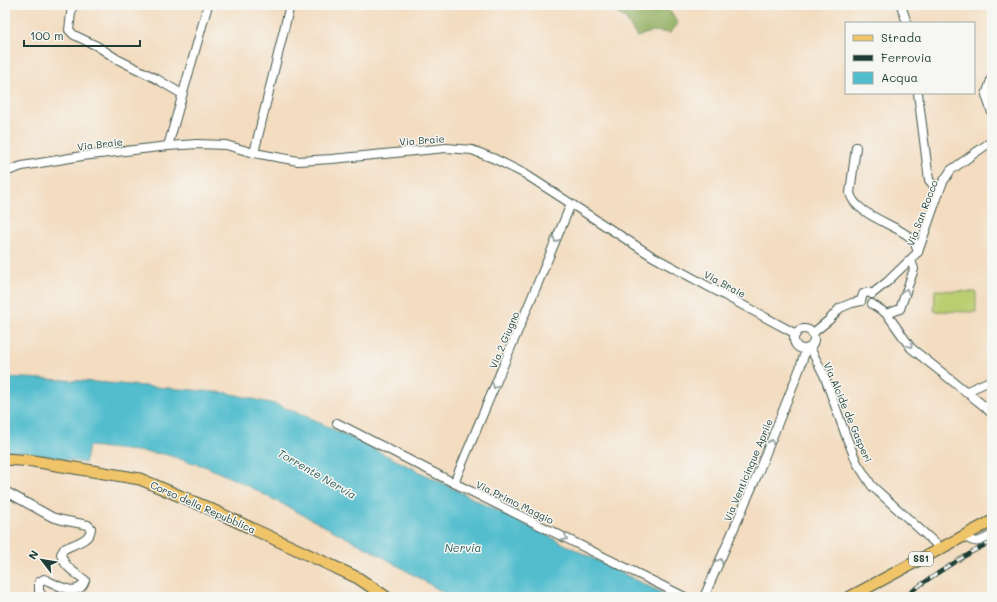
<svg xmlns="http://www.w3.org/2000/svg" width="997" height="602" font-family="Mali,sans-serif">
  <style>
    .green { fill: #bbcd71; stroke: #6d8552 }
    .forest { fill: #94b063; stroke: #5a764c }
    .water { fill: #52bdce; stroke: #387d81 }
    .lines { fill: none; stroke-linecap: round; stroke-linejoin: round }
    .minor-casing { stroke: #3f5549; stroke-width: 10 }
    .major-casing { stroke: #3f5549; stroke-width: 13 }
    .minor { stroke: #fff; stroke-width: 8 }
    .major { stroke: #f0c469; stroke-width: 11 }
    .rail-casing { stroke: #1f3d34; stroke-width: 4 }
    .rail { stroke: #f6f6f2; stroke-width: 2.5; stroke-dasharray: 8; stroke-linecap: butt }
    .oneway { stroke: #8f9e9a }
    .labels { text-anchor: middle; stroke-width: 3; stroke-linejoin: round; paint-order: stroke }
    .shield { fill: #f6f6f2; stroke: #60746d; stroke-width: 1 }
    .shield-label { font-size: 9px; font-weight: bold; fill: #1f3d34 }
    .street-label { font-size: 10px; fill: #1f3d34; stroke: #f6f6f2 }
    .water-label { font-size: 11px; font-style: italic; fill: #2c5d5a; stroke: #f6f6f2 }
  </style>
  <rect width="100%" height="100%" fill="#f6f6f2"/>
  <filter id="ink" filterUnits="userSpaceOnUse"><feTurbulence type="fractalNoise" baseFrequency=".025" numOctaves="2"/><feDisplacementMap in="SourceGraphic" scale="8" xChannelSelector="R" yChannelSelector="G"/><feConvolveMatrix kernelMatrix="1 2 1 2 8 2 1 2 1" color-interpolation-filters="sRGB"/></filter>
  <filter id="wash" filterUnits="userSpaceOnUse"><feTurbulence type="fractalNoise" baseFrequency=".012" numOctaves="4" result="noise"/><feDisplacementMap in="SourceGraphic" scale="16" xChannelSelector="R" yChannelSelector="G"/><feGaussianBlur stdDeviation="0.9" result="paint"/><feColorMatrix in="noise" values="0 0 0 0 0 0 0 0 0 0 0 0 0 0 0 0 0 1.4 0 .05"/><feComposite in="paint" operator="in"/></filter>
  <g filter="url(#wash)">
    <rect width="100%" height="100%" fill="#f3dcbf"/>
    <!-- green -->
    <path class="green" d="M935,290L976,292V312L934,311Z"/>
    <!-- forest -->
    <path class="forest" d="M592,5H662L672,13L678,24L670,33L653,31L637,37L624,17L609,9Z"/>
    <!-- water -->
    <path class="water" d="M5,377L83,381L228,393L278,405L310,418L404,464L670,597H451L378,554L242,483L207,467L164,454L89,446L85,463L25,452L5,451Z"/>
  </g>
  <g filter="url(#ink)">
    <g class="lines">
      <!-- minor casing -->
      <g class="minor-casing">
        <g id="minor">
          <path d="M72,5L69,30L74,35L97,46L117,59L155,78L182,94"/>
          <path d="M901,5L907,23"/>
          <path d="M992,77L986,95L992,113"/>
          <path d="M918,93L929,180L939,192"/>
          <path d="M168,146L208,5"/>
          <path d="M856,147L850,193C854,214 897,225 911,238C915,241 916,247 918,252"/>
          <path d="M254,153L290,5"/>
          <path d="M5,172L22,166L82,156L168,146L197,144L226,145L254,153L298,161L332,159L446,148L472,150L495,159L525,174L652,256L796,334"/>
          <path d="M872,294L887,282L918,252L939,192L943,182L951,170L992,141"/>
          <path d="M861,301L863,294L868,292L872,294"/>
          <path d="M872,304L887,314L911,348L984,406L992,414"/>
          <path d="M887,314L900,309L914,269L911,260"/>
          <circle cx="804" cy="339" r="10"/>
          <path d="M813,333L829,320L840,308L852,303L861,301"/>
          <path d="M810,348L824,375L846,436L857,463L872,486L935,543L939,549"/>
          <path d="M965,392L992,380"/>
          <path d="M337,423L454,483L685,597"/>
          <path d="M454,483L571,204"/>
          <path d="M5,491L52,517L62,520L88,525L91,528C91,541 73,544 64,549L61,554C64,567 75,573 85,580C79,600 56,584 44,579L39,582V591L43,597"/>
          <path d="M964,536C977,545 979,542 992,535"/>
          <path d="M704,597L756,478L800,368L806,349"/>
        </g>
      </g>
      <!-- major casing -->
      <g class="major-casing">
        <g id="major">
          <path d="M5,459L33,461L140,479L208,508L358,578L386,597"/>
          <path d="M850,597L992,521"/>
        </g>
      </g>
      <!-- minor -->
      <use href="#minor" class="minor"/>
      <!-- major -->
      <use href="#major" class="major"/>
      <!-- rail casing -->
      <g class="rail-casing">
        <path id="rail" d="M904,597C932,576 960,557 992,542"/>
      </g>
      <!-- rail -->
      <use href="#rail" class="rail"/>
    </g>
    <!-- one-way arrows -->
    <defs><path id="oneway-chevron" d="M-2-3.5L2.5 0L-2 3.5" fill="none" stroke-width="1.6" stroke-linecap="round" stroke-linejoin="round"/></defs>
    <g class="oneway">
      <use href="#oneway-chevron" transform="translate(556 240) rotate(113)"/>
      <use href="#oneway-chevron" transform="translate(906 291) rotate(-70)"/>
      <use href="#oneway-chevron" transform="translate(910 345) rotate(50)"/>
      <use href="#oneway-chevron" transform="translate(495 386) rotate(113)"/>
      <use href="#oneway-chevron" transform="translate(771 442) rotate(-68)"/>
      <use href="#oneway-chevron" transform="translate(565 538) rotate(26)"/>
      <use href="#oneway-chevron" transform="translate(720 561) rotate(-66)"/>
    </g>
  </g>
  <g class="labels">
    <!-- shield labels -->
    <rect class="shield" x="909" y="552" width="24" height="14" rx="3"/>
    <g class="shield-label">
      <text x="921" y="562">SS1</text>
    </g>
    <!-- street labels -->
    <g class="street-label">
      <text transform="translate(422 140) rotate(-4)" y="4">Via Braie</text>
      <text transform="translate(100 144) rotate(-7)" y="4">Via Braie</text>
      <text transform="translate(922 213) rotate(-69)" y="4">Via San Rocco</text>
      <text transform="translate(725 284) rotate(28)" y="4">Via Braie</text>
      <text transform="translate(504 340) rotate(-67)" y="4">Via 2 Giugno</text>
      <text transform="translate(848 412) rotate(67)" y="4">Via Alcide de Gasperi</text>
      <text transform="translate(748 470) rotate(-67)" y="4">Via Venticinque Aprile</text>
      <text transform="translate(515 502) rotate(26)" y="4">Via Primo Maggio</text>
      <text transform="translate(203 507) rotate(24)" y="4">Corso della Repubblica</text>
    </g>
    <!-- water labels -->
    <g class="water-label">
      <text transform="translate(317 474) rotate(30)" y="4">Torrente Nervia</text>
      <text x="463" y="552">Nervia</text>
    </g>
  </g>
  <!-- margin -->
  <rect width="997" height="602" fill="none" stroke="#f6f6f2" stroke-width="20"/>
  <!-- legend -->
  <rect x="845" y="22" width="130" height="72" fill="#f6f6f2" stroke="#a0aca6"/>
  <rect x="853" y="35" width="20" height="6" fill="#f0c469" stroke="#a0aca6"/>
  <text x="881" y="42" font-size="12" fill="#1f3d34">Strada</text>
  <rect x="853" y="55" width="20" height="6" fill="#1f3d34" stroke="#a0aca6"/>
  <text x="881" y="62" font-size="12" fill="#1f3d34">Ferrovia</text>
  <rect x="853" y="72" width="20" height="12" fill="#52bdce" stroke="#a0aca6"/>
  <text x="881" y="82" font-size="12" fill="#1f3d34">Acqua</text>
  <!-- north arrow -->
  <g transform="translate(42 560) rotate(301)" stroke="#f6f6f2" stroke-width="3" paint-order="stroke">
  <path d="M0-3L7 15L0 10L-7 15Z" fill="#1f3d34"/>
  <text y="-6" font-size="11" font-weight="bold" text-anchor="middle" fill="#1f3d34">N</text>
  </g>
  <!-- scale -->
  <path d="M24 40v6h116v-6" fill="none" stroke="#1f3d34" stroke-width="2"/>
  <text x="30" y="40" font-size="12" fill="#1f3d34" stroke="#f6f6f2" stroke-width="3" paint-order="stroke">100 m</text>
</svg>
